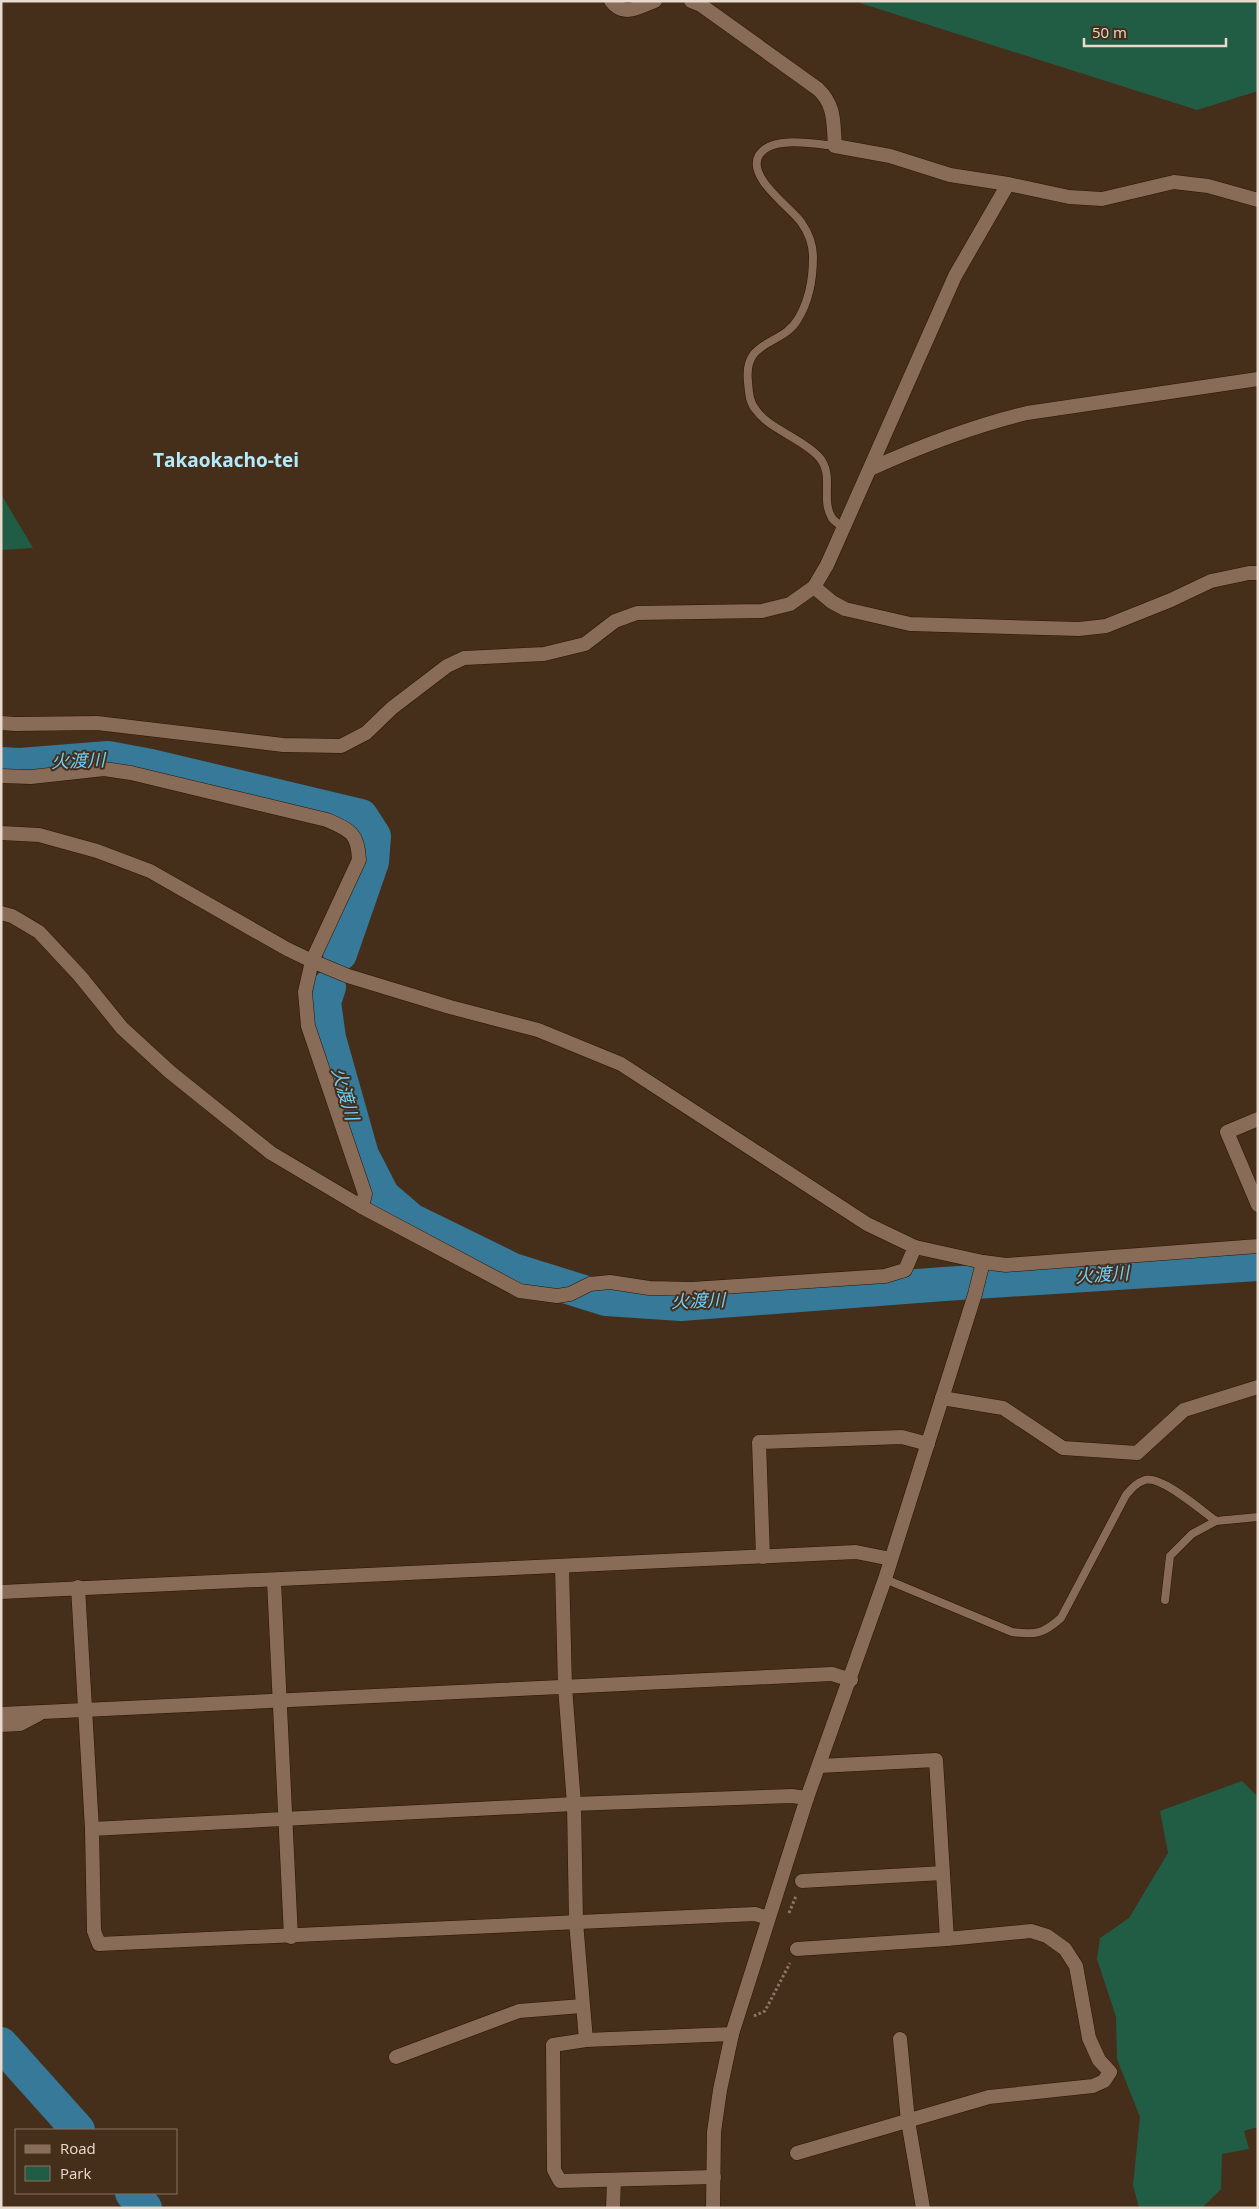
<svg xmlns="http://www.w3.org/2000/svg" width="1259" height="2209" font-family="'Open Sans','Noto Sans JP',sans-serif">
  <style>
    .green { fill: #215d45 }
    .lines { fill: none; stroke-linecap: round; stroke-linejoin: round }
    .river { stroke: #367998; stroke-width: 34 }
    .service-casing { stroke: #2b1503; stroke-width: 9 }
    .minor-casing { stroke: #2b1503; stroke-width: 15 }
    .tertiary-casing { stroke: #2b1503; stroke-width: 15 }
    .path { stroke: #8a7766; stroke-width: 3; stroke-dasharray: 2.5 2.5; stroke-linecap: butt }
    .service { stroke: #886c57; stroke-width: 8 }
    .minor { stroke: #886c57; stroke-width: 14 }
    .tertiary { stroke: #886c57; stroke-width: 14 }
    .labels { text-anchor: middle; stroke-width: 4; stroke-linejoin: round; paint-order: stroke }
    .water-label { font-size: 18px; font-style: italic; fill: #6ed1fe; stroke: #452e1a }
    .quarter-label { font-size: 19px; font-weight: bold; fill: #b4ebfb; stroke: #452e1a }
  </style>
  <rect width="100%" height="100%" fill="#452e1a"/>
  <!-- green -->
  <g class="green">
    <path d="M859,1H1258V91L1197,110L860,3Z"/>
    <path d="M1,494L33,548L1,550Z"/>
    <path d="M1242,1781L1258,1797V2127L1244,2131L1249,2149L1222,2154L1221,2189L1202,2208H1139L1133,2185L1140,2117L1117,2059L1116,2017L1097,1959L1100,1938L1129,1918L1168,1853L1160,1811Z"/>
  </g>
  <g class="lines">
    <!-- river -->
    <g class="river">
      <path d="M1,764L20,765L108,758L151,766L361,816L374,836L372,862L340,954"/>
      <path d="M329,987L324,1002L329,1038L362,1155L383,1196L411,1220L513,1270L606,1299L681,1304L944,1284L1258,1264"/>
      <path d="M1,2044L78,2130"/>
      <path d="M132,2193L145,2208"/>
    </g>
    <!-- service casing -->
    <g class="service-casing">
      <g id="service">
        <path d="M835,146C816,144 771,135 759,155C746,177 791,208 801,222C808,232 813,244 813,257C813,277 809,301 798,319C782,347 743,338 748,382C749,392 749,402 756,410C770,430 802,438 819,457C835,475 820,499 832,518C835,522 840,525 844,528"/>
        <path d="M885,1579L1012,1632C1036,1635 1043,1634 1061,1618L1126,1495C1132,1488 1136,1483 1145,1480C1161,1475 1202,1511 1216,1521L1258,1517"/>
        <path d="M1165,1600L1170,1556L1192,1534L1216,1521"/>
      </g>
    </g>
    <!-- minor casing -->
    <g class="minor-casing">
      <g id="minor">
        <path d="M611,1C624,18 638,7 655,1"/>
        <path d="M691,1L701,5L818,89C836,106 833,124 835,146L890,156L950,175L1008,184L1069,197L1102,199L1174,182L1208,186L1258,200"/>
        <path d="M870,469C921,446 973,426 1027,413L1258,379"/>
        <path d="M814,587L832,602L845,609L910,624L1079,629L1106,626L1171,600L1211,581L1249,573H1258"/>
        <path d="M1,723L15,724L97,723L283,745L341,746L366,733L392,708L447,666L464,658L544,654L585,644L615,621L637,613L762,611L790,604L814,587L827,565L955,276L1008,184"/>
        <path d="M1,776L31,777L104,769L131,773L327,820C350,830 358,833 359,860L312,961L305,992L308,1026L365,1194L362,1207"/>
        <path d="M1,913L12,916L39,932L80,976L122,1028L170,1072L271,1153L362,1207L520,1291L557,1296L570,1294L590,1284L610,1282L649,1288L692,1289L885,1276L905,1270L915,1247"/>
        <path d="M1258,1119L1227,1132L1258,1205"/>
        <path d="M942,1398L1003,1408L1063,1448L1137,1453L1184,1410L1258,1387"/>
        <path d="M763,1557L759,1442L902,1437L928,1444"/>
        <path d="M562,1567L565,1687L574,1804L576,1922L586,2040"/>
        <path d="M274,1581L291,1937"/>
        <path d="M78,1587L92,1829L94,1931L99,1944L755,1914L768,1918"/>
        <path d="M1,1592L856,1552L891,1559"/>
        <path d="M1,1714L832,1674L851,1680"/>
        <path d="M1,1725L20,1724L39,1714"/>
        <path d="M819,1766L936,1760L947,1939"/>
        <path d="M92,1829L574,1804L792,1796L807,1798"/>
        <path d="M802,1881L943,1873"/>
        <path d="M797,1949L947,1939L1031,1931L1047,1936L1065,1949L1076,1966L1089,2038L1099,2060L1110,2072L1104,2081L1093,2086L989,2097L797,2153"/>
        <path d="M900,2039L908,2121L923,2208"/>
        <path d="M396,2057L519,2011L582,2006"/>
        <path d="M714,2177L560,2181L554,2170L553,2045L586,2040L732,2034"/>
        <path d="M613,2208L614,2180"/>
      </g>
    </g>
    <!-- tertiary casing -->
    <g class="tertiary-casing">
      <g id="tertiary">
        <path d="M1,833L39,835L97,851L150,871L287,949L312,961L348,976L450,1007L538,1030L621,1064L867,1224L915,1247L983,1262L1006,1265L1258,1246"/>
        <path d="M713,2208L714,2132L720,2090L732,2034L807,1798L885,1579L975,1294L983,1262"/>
      </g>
    </g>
    <!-- path -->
    <g class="path">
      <path d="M789,1913L796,1896"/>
      <path d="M754,2016L765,2011L790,1963"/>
    </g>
    <!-- service -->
    <use href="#service" class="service"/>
    <!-- minor -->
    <use href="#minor" class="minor"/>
    <!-- tertiary -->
    <use href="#tertiary" class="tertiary"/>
  </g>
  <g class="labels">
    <!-- water labels -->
    <g class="water-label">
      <text transform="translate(78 761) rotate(-2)" y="6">火渡川</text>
      <text transform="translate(345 1094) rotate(74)" y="6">火渡川</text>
      <text transform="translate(1102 1275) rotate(-4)" y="6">火渡川</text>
      <text transform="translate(698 1301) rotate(-2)" y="6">火渡川</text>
    </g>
    <!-- quarter labels -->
    <g class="quarter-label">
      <text x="226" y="467">Takaokacho-tei</text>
    </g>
  </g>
  <!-- border -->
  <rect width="1259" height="2209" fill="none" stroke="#e9dace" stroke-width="5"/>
  <!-- legend -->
  <rect x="15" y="2129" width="162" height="65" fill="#452e1a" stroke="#877362"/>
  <rect x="25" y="2145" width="25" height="8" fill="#886c57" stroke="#877362"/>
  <text x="60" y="2154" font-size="15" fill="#e9dace">Road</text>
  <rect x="25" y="2166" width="25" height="15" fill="#215d45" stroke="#877362"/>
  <text x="60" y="2179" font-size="15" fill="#e9dace">Park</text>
  <!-- scale -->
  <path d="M1084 38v8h142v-8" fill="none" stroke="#e9dace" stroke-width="2.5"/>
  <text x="1092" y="38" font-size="15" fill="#e9dace" stroke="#452e1a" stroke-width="4" paint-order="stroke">50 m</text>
</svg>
